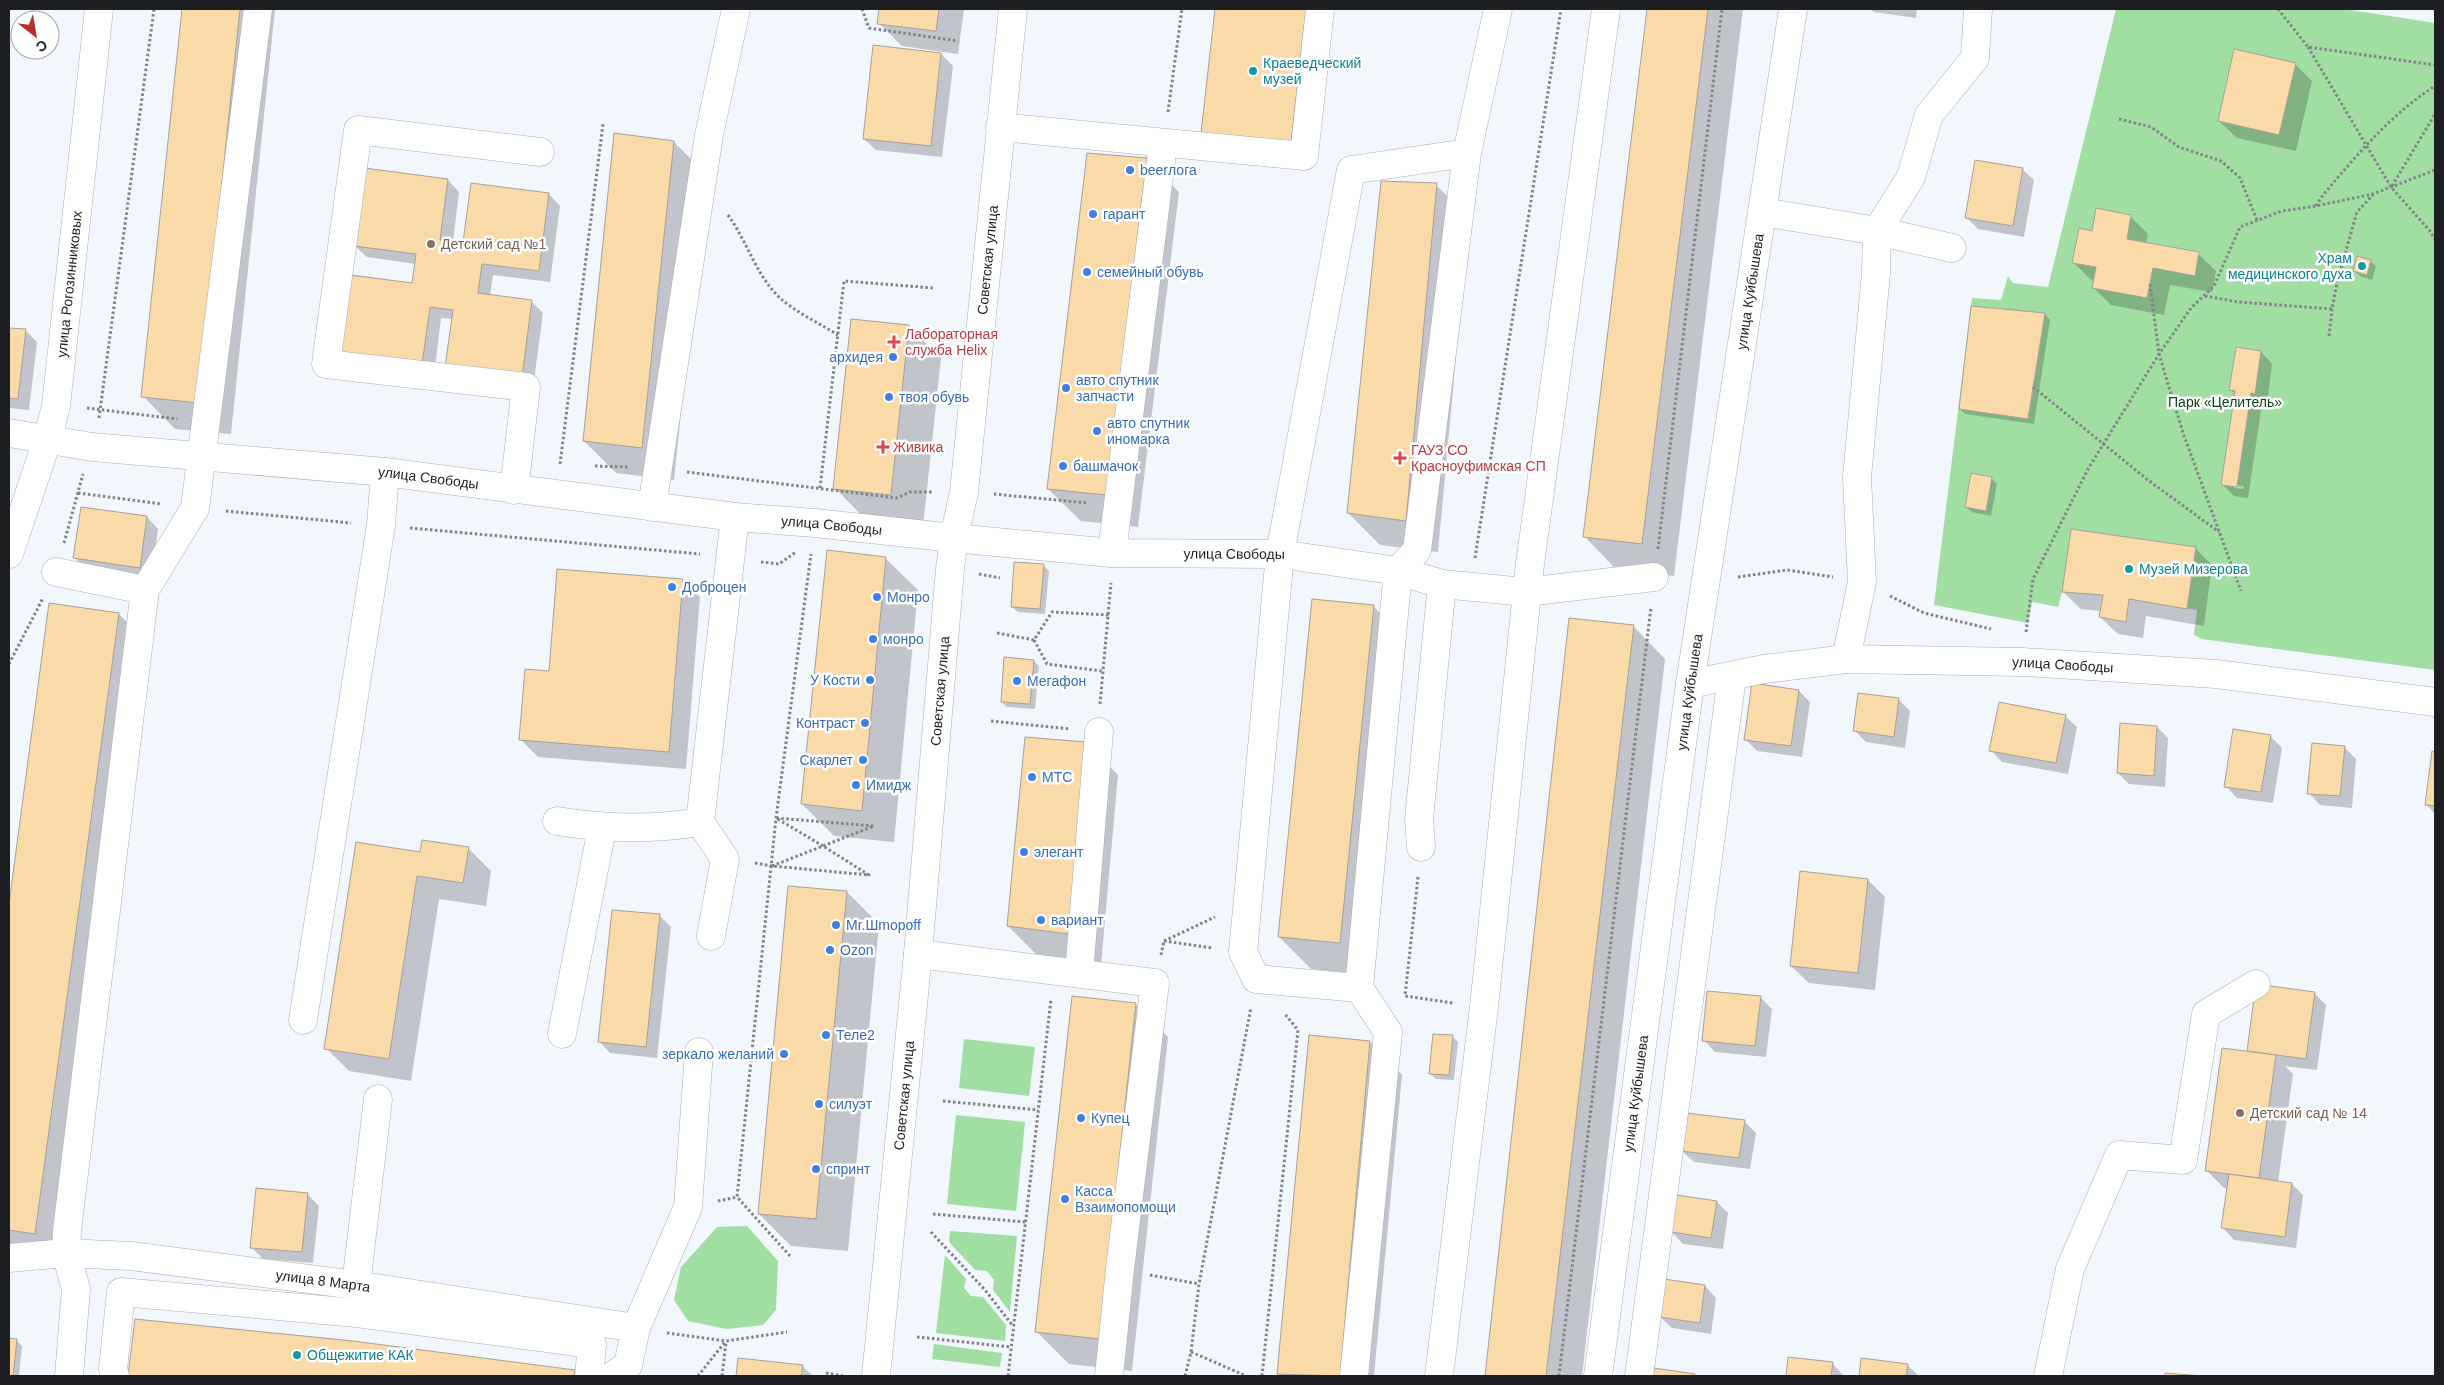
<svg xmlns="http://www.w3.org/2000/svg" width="2444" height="1385" font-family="Helvetica,sans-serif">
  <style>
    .green { fill: #a1dea2 }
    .shadow { fill: #0003; fill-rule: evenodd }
    .building { fill: #fadaa9; stroke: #a6a198 }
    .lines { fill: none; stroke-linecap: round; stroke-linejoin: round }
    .minor-casing { stroke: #a8adb6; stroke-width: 29 }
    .major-casing { stroke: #a8adb6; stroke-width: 29 }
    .path { stroke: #808388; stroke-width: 3; stroke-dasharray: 2.5 2.5; stroke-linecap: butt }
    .minor { stroke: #fff; stroke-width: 28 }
    .major { stroke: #fff; stroke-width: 28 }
    .culture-dot { fill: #0f9aa8; stroke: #fff; stroke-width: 2 }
    .shop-dot { fill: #3f7fe0; stroke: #fff; stroke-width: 2 }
    .education-dot { fill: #8d6e63; stroke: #fff; stroke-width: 2 }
    .health-dot { fill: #e0444e; stroke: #fff; stroke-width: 2 }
    .labels { text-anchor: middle; stroke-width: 5; stroke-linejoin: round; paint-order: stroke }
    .culture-label { font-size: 14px; fill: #0d838f; stroke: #fff; text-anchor: start }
    .shop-label { font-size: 14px; fill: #366cbe; stroke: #fff; text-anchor: start }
    .education-label { font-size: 14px; fill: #785e54; stroke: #fff; text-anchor: start }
    .street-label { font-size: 14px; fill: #1c1e21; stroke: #fff }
    .health-label { font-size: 14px; fill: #be3a42; stroke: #fff; text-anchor: start }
    .park-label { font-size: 14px; fill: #083e11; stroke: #fff }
  </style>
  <rect width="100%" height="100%" fill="#f2f6fd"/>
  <!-- green -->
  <g class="green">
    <path d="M2116,9H2344L2435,23V670L2202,639L2194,635L2197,610L2129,599L2126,622L2099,617L2103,595L2062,592L2058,607L2032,602L2028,623L1934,605L1972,298L2001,300L2008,276L2013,283L2048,287Z"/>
    <path d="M964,1039L1035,1047L1029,1096L959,1088Z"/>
    <path d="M956,1115L1025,1122L1016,1211L947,1204Z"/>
    <path d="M747,1226L778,1261L776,1310L763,1325L727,1329L688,1321L674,1300L681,1267L717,1227Z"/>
    <path d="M950,1231L1017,1236L1010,1312L993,1290L994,1280L987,1271L975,1270L949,1242Z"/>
    <path d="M945,1255L966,1279L964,1288L971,1296L983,1297L1006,1325L1005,1341L936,1333Z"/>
    <path d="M934,1344L1002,1353L1000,1367L932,1359Z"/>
  </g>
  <!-- shadow -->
  <g class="shadow">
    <path d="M183,9H275L231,434L175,429L143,396Z"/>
    <path d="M881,9H964L958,54L902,46L879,23Z"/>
    <path d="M1216,9H1331L1313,165L1203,133Z"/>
    <path d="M1649,9H1743L1674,576L1616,569L1584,536Z"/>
    <path d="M1870,9H1917L1916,18L1874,12Z"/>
    <path d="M874,47L941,54L953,66L942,157L876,150L864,139Z"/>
    <path d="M2295,64L2312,81L2296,151L2237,138L2219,121Z"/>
    <path d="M674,142L706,174L674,480L616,473L584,441Z"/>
    <path d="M1088,155L1147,160L1179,192L1138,527L1081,521L1048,489Z"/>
    <path d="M2022,169L2034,180L2024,237L1978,229L1966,217Z"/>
    <path d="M448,180L459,192L453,242L464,243L549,194L560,206L550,282L493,275L490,296L531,301L543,313L533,388L453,319L441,318L434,376L353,366L413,285L416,264L367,257L355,246Z"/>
    <path d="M1436,185L1469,217L1438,552L1380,545L1348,513Z"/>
    <path d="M2130,216L2148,234L2146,244L2198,254L2216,271L2212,292L2170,285L2164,315L2111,305L2094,288L2095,281L2091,280L2073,262Z"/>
    <path d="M2370,261L2376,266L2372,280L2360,276L2354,271Z"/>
    <path d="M2045,314L2050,320L2034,424L1965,414L1960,409Z"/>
    <path d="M909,326L941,358L923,527L867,521L835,488Z"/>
    <path d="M9,329L26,331L37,342L29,410L9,408Z"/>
    <path d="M2237,349L2261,352L2272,364L2267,405L2262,404L2248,498L2234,496L2222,484L2235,394L2231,390ZM2234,485L2244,486L2243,489L2234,488Z"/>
    <path d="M1991,478L1997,484L1991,516L1972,512L1966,507Z"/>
    <path d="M147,517L158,529L151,579L86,569L75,558Z"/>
    <path d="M2195,548L2212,565L2204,626L2146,616L2143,638L2118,634L2100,617L2101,611L2081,609L2063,592Z"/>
    <path d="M885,558L918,590L894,842L834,836L802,804Z"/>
    <path d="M1043,565L1049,571L1045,614L1018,612L1012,607Z"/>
    <path d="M682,580L700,597L686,769L538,757L521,740L550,672Z"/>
    <path d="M50,605L119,614L151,647L67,1266L9,1258V910Z"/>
    <path d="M1373,606L1406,639L1371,975L1311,969L1279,937Z"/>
    <path d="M1570,619L1633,626L1665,659L1582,1376H1487Z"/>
    <path d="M1034,661L1039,666L1035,709L1007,707L1002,702Z"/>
    <path d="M1799,691L1810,702L1802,757L1757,751L1745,739Z"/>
    <path d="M1899,700L1910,711L1905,748L1866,742L1854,730Z"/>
    <path d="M2065,716L2077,727L2068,774L2002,762L1991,750Z"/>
    <path d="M2157,727L2168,738L2165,787L2129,784L2118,773Z"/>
    <path d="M2270,736L2282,748L2273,803L2237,798L2226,786Z"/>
    <path d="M1086,743L1118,775L1101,965L1040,958L1008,926Z"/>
    <path d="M2344,747L2356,759L2352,808L2320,805L2309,793Z"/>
    <path d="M2433,753H2435V814L2426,804Z"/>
    <path d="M468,848L491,871L486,906L439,899L411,1081L349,1071L326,1048L421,853Z"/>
    <path d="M1868,880L1885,897L1875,990L1809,983L1791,966Z"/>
    <path d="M847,892L879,924L848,1251L791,1246L759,1214Z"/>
    <path d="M659,915L671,927L657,1058L610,1053L599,1041Z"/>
    <path d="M2257,986L2315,994L2326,1005L2317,1070L2285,1066L2293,1074L2278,1182L2292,1184L2303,1195L2296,1248L2234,1240L2223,1228L2228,1189L2224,1188L2207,1171L2248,1053Z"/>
    <path d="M1760,997L1772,1009L1766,1057L1715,1052L1704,1040Z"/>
    <path d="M1135,1004L1168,1037L1132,1371L1069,1364L1037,1332Z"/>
    <path d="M1452,1036L1458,1042L1454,1080L1436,1079L1430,1073Z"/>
    <path d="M1310,1037L1370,1042L1402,1075L1374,1376H1281L1278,1374Z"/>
    <path d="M1687,1114L1745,1122L1756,1133L1750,1169L1694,1162L1682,1151Z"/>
    <path d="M307,1194L319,1206L313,1263L263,1259L251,1247Z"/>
    <path d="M1717,1202L1728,1213L1723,1249L1683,1244L1672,1232Z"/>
    <path d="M1705,1286L1716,1298L1711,1334L1672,1328L1660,1317Z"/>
    <path d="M136,1320L575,1371L580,1376H129Z"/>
    <path d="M9,1339L16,1340L22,1346L19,1376H9Z"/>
    <path d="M1789,1358L1832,1363L1844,1376H1787Z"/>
    <path d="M739,1360L802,1366L813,1376H737Z"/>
    <path d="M1862,1360L1907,1365L1919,1376H1861Z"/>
  </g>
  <!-- building -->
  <g class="building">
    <path d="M182,9H240L199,403L141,397Z"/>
    <path d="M879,9H939L936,31L877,24Z"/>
    <path d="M1215,9H1306L1291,143L1201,133Z"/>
    <path d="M1647,9H1708L1642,544L1583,537Z"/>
    <path d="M873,45L941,53L931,146L863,139Z"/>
    <path d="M2234,49L2296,63L2279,135L2218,121Z"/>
    <path d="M614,133L674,141L642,448L583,441Z"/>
    <path d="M1087,153L1147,158L1106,495L1047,489Z"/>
    <path d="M1975,160L2023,168L2013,226L1965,218Z"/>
    <path d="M364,168L448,179L440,240L463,242L471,183L549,193L539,271L482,264L478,293L532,300L522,377L445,367L453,310L430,307L422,365L340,355L351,275L412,283L416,254L354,246Z"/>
    <path d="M1381,181L1437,183L1406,521L1347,513Z"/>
    <path d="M2096,208L2131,215L2127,239L2199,252L2195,276L2153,268L2147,298L2092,288L2096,267L2072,263L2079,228L2092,231Z"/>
    <path d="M2357,256L2371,260L2367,275L2353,271Z"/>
    <path d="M1971,306L2045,313L2028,419L1959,409Z"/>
    <path d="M851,319L909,325L891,495L833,489Z"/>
    <path d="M9,328L26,329L18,399L9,398Z"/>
    <path d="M2236,347L2261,351L2255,394L2251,393L2237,487L2221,485L2235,391L2229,390Z"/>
    <path d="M1971,473L1992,477L1986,511L1965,507Z"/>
    <path d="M81,507L147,516L140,568L73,558Z"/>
    <path d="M2071,529L2196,547L2187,609L2129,599L2126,622L2099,617L2103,595L2062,592Z"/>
    <path d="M827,550L886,557L862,811L801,804Z"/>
    <path d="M1014,562L1044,564L1040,609L1011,607Z"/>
    <path d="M557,569L683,579L669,752L519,740L525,669L549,671Z"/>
    <path d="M1312,599L1374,605L1340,943L1278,937Z"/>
    <path d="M49,603L119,613L35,1234L9,1230V904Z"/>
    <path d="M1569,618L1634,625L1546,1376H1485Z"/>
    <path d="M1004,657L1034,660L1030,704L1001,702Z"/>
    <path d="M1752,683L1799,690L1791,746L1744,740Z"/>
    <path d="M1858,693L1899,698L1894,737L1853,731Z"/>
    <path d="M1999,702L2066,715L2056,763L1989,751Z"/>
    <path d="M2120,723L2157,726L2154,776L2117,773Z"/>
    <path d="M2233,729L2271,735L2261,792L2224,787Z"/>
    <path d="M1025,737L1086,742L1069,934L1007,926Z"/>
    <path d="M2312,743L2345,746L2340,796L2307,794Z"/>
    <path d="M2432,751L2435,752V806L2425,805Z"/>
    <path d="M422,840L469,847L463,883L417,876L389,1059L324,1049L356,842L420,852Z"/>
    <path d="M1800,871L1868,879L1858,973L1790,966Z"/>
    <path d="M788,886L847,891L816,1219L758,1214Z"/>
    <path d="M612,910L660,914L646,1047L598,1042Z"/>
    <path d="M2256,984L2315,992L2306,1059L2247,1051Z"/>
    <path d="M1707,991L1761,996L1755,1046L1702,1041Z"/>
    <path d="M1072,996L1136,1003L1100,1339L1035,1332Z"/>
    <path d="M1433,1034L1453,1035L1449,1075L1429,1074Z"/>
    <path d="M1309,1035L1370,1041L1340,1376L1277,1374Z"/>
    <path d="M2222,1048L2276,1055L2259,1178L2205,1171Z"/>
    <path d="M1686,1113L1745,1120L1739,1158L1681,1151Z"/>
    <path d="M2229,1174L2292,1183L2285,1237L2221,1228Z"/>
    <path d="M256,1188L308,1193L302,1252L250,1248Z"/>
    <path d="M1676,1195L1717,1201L1711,1238L1671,1232Z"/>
    <path d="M1664,1279L1705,1285L1700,1323L1659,1317Z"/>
    <path d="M135,1319L353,1341L575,1370L574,1376H128Z"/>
    <path d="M9,1338L17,1339L13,1376H9Z"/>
    <path d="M1788,1357L1833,1362L1831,1376H1786Z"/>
    <path d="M738,1358L803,1365L801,1376H736Z"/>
    <path d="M1861,1358L1908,1364L1906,1376H1859Z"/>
    <path d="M1654,1368L1695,1374V1376H1653Z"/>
    <path d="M2165,1373L2203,1376H2165Z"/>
  </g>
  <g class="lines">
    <!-- minor casing -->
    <g class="minor-casing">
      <g id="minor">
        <path d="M1000,127L1304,156L1320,9"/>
        <path d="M1763,212L1877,231L1952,248"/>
        <path id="s1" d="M9,433L92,447L385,472L735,517L815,523L954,538L1112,553L1280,554L1398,571L1442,584L1526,592L1654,577"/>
        <path d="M514,490L526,387L326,364L358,130L540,152"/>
        <path d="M652,507L709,135L736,9"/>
        <path d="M1112,553L1163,144"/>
        <path id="s2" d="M9,554L47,441L56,406L99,9"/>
        <path d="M56,572L145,590"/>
        <path d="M1846,659L1862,582L1857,477L1876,273L1877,231L1911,177L1929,115L1975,58L1978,9"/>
        <path id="s3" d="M1690,684L1764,669L1846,659L2023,662L2216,674L2435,702"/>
        <path d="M557,821C607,829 650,830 700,822"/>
        <path d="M1421,847L1419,819L1442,584"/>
        <path d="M711,936L725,859L700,822L735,517"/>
        <path d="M918,954L1155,983L1120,1269L1109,1376"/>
        <path d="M1079,973L1099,732"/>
        <path d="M1359,988L1256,979L1243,952L1280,554L1351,170L1467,153"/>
        <path d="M303,1020L381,525L385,472"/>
        <path d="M562,1034L602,828"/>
        <path id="s4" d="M9,1258L66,1253L131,1256L356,1285L636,1328"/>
        <path d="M356,1285L378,1099"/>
        <path d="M69,1376L76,1289L66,1253L67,1231L145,590L195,508L258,9"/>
        <path d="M115,1376L113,1369L121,1292L357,1313L592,1344L589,1376"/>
        <path d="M612,1376L628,1365L636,1328L688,1207L699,1052"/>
        <path d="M1354,1376L1388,1032L1359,988L1398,571L1417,550L1467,153L1498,9"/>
        <path d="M1439,1376L1484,1007L1530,564L1606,9"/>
        <path d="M1639,1376L1732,677"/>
        <path d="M2048,1376L2070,1269L2119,1155L2183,1160L2206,1014L2256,984"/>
      </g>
    </g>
    <!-- major casing -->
    <g class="major-casing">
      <g id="major">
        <path id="s5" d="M876,1376L918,954L950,569L954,538L964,492L1013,9"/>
        <path id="s6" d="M1598,1376L1690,684L1793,9"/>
      </g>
    </g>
    <!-- path -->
    <g class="path">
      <path d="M862,9L869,28L958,41"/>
      <path d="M2278,9L2308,47L2435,65"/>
      <path d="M2308,47L2391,187L2430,231L2435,240"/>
      <path d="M1168,112L1182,9"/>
      <path d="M2119,119L2151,127L2179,147L2221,161L2240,178L2257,220"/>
      <path d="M2392,186L2435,114"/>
      <path d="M2316,206L2323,195C2357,155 2390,115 2435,86"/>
      <path d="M728,215C747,241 756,275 779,297C795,312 819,323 838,335"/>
      <path d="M2150,284L2159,354L2183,433L2241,591"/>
      <path d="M2205,296L2238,302L2332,309L2338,278L2357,212L2373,195"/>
      <path d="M2329,336L2332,309"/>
      <path d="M2033,387L2148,480L2219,532"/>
      <path d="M87,408L177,419"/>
      <path d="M99,418L154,9"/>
      <path d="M560,464L603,124"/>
      <path d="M595,466L628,467"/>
      <path d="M687,472L896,498L910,492H933"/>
      <path d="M820,488L844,281L933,288"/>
      <path d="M78,493L162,504"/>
      <path d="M994,494L1088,503"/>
      <path d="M226,511L351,523"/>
      <path d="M410,528L700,554"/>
      <path d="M64,543L83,474"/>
      <path d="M1658,549L1722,9"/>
      <path d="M1475,558L1561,9"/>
      <path d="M761,562L779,564L796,552"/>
      <path d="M979,574L1000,578"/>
      <path d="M1738,577L1787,570L1833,577"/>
      <path d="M1890,596L1924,613L1991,629"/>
      <path d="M2026,632L2033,579L2088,469L2159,354L2191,308L2214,286L2240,227L2282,211L2316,206L2373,194L2435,170"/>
      <path d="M997,633L1034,640L1052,612L1109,615"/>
      <path d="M1034,640L1047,664L1102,671"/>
      <path d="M9,664L43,598"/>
      <path d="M1100,704L1111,583"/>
      <path d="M991,721L1070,729"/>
      <path d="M823,846L776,818L874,826L772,866L869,875L823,846"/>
      <path d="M755,863L772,866"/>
      <path d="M1418,877L1405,996L1453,1003"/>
      <path d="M1164,941L1215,917"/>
      <path d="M1164,941L1213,948"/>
      <path d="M1161,955L1164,941"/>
      <path d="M943,1101L1038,1110"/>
      <path d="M718,1201L737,1197"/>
      <path d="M933,1214L1025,1222"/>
      <path d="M931,1232L985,1290L1013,1326"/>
      <path d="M790,1256L737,1197L776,818L811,554"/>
      <path d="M1150,1275L1199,1284"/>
      <path d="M667,1333L726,1341L787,1332"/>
      <path d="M917,1337L1011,1347"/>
      <path d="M1191,1352L1246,1376"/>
      <path d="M826,1373L843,1376"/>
      <path d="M698,1376L725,1342"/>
      <path d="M722,1376L726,1342"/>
      <path d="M1008,1376L1051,999"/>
      <path d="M1185,1376L1191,1352L1199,1284L1251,1007"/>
      <path d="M1262,1376L1298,1030L1284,1013"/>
      <path d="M1559,1376L1651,607"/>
    </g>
    <!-- minor -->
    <use href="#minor" class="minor"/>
    <!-- major -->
    <use href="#major" class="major"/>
  </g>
  <!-- markers -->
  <g class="culture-dot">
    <circle cx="1253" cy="71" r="5"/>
    <circle cx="2362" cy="266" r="5"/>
    <circle cx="2129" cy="569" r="5"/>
    <circle cx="297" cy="1355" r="5"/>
  </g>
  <g class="shop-dot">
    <circle cx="1130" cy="170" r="5"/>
    <circle cx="1093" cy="214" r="5"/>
    <circle cx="1087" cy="272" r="5"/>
    <circle cx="893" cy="357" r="5"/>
    <circle cx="1066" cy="388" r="5"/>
    <circle cx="889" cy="397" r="5"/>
    <circle cx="1097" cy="431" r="5"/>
    <circle cx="1063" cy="466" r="5"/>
    <circle cx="672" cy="587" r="5"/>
    <circle cx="877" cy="597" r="5"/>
    <circle cx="873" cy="639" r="5"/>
    <circle cx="870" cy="680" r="5"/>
    <circle cx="1017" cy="681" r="5"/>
    <circle cx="865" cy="723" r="5"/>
    <circle cx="863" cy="760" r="5"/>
    <circle cx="1032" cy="777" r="5"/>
    <circle cx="856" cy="785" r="5"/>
    <circle cx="1024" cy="852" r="5"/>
    <circle cx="1041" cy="920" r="5"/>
    <circle cx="836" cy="925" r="5"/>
    <circle cx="830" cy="950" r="5"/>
    <circle cx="826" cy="1035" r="5"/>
    <circle cx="784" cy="1054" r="5"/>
    <circle cx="819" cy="1104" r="5"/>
    <circle cx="1081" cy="1118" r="5"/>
    <circle cx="816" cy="1169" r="5"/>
    <circle cx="1065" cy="1199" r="5"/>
  </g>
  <g class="education-dot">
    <circle cx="431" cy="244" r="5"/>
    <circle cx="2240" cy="1113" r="5"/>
  </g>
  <g class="health-dot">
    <path d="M891.5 334.5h5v5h5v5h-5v5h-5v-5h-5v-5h5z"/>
    <path d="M880.5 439.5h5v5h5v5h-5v5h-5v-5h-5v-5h5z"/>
    <path d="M1397.5 450.5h5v5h5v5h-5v5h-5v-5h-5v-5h5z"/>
  </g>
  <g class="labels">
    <!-- culture labels -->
    <g class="culture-label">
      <text x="1263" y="68">Краеведческий<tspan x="1263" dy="16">музей</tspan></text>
      <text x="2352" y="263" text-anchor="end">Храм<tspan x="2352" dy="16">медицинского духа</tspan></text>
      <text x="2139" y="574">Музей Мизерова</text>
      <text x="307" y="1360">Общежитие КАК</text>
    </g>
    <!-- shop labels -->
    <g class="shop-label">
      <text x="1140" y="175">beerлога</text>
      <text x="1103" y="219">гарант</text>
      <text x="1097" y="277">семейный обувь</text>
      <text x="883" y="362" text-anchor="end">архидея</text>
      <text x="1076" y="385">авто спутник<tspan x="1076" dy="16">запчасти</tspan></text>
      <text x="899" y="402">твоя обувь</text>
      <text x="1107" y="428">авто спутник<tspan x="1107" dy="16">иномарка</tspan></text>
      <text x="1073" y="471">башмачок</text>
      <text x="682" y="592">Доброцен</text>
      <text x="887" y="602">Монро</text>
      <text x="883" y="644">монро</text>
      <text x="860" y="685" text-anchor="end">У Кости</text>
      <text x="1027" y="686">Мегафон</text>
      <text x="855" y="728" text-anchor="end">Контраст</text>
      <text x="853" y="765" text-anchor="end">Скарлет</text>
      <text x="1042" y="782">МТС</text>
      <text x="866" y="790">Имидж</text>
      <text x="1034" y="857">элегант</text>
      <text x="1051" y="925">вариант</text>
      <text x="846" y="930">Mr.Шmopoff</text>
      <text x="840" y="955">Ozon</text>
      <text x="836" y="1040">Теле2</text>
      <text x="774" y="1059" text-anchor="end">зеркало желаний</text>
      <text x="829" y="1109">силуэт</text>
      <text x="1091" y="1123">Купец</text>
      <text x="826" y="1174">спринт</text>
      <text x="1075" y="1196">Касса<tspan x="1075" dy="16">Взаимопомощи</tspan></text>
    </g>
    <!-- education labels -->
    <g class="education-label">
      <text x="441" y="249">Детский сад №1</text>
      <text x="2250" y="1118">Детский сад № 14</text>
    </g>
    <!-- street labels -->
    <g class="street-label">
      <text dy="5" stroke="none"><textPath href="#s5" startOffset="1122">Советская улица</textPath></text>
      <text dy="5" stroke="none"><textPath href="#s2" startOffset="278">улица Рогозинниковых</textPath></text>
      <text dy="5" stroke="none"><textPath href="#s6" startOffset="1095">улица Куйбышева</textPath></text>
      <text dy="5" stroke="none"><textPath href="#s1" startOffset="422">улица Свободы</textPath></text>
      <text dy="5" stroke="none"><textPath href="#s1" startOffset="828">улица Свободы</textPath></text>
      <text dy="5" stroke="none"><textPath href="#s1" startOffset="1232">улица Свободы</textPath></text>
      <text dy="5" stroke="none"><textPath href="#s3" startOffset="375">улица Свободы</textPath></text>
      <text dy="5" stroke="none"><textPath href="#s5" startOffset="688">Советская улица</textPath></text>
      <text dy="5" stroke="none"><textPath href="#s6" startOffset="690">улица Куйбышева</textPath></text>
      <text dy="5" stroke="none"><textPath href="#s6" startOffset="285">улица Куйбышева</textPath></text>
      <text dy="5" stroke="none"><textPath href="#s5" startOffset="282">Советская улица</textPath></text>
      <text dy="5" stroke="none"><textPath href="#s4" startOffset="316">улица 8 Марта</textPath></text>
    </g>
    <!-- health labels -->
    <g class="health-label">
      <text x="905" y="339">Лабораторная<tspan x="905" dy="16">служба Helix</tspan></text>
      <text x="893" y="452">Живика</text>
      <text x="1411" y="455">ГАУЗ СО<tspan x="1411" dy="16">Красноуфимская СП</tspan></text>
    </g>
    <!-- park labels -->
    <g class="park-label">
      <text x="2225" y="407">Парк «Целитель»</text>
    </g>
  </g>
  <!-- border -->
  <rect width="2444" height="1385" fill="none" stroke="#1c1e21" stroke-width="20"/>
  <!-- north arrow -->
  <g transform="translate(35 35) rotate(149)"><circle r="24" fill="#ffffff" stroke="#a4a5a6"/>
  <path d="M0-4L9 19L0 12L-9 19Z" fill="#bb2c2b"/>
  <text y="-8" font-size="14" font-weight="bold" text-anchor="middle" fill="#1c1e21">С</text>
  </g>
</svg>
